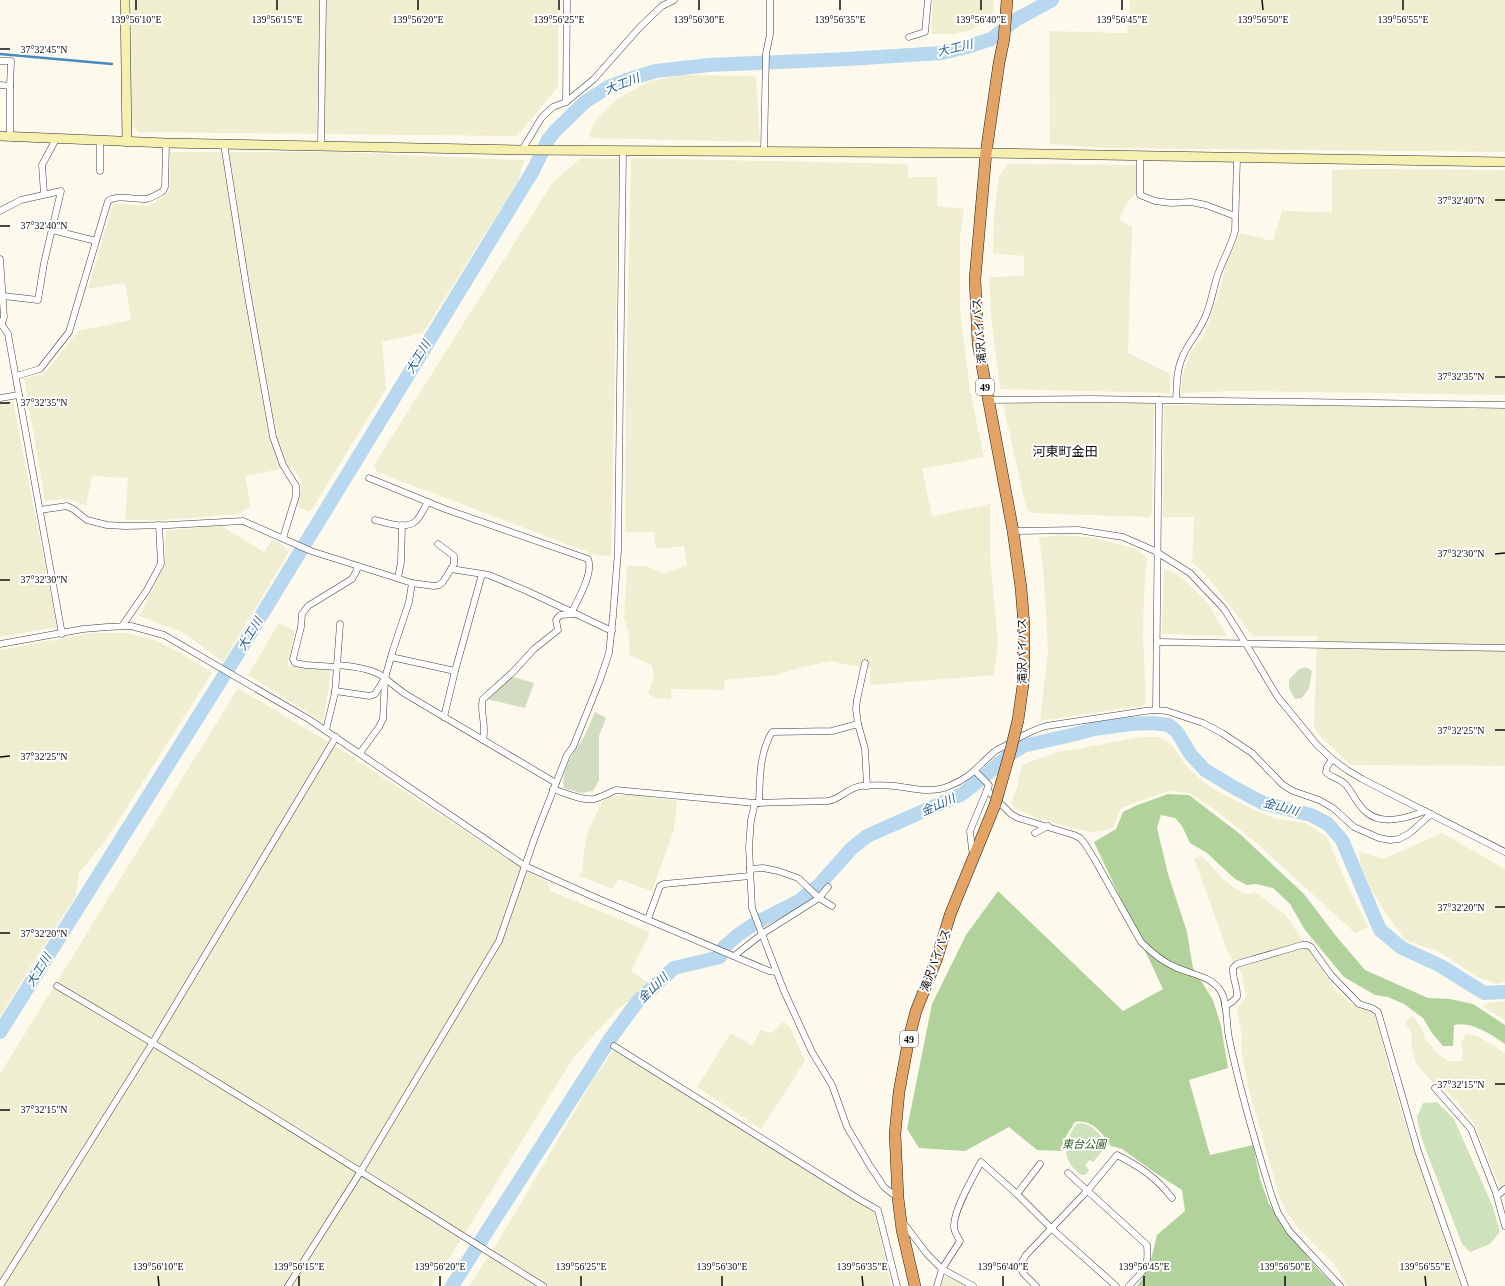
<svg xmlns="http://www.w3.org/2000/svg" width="1505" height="1286" font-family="'Times New Roman','Noto Sans JP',serif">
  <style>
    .farmland { fill: #f0eed0 }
    .green { fill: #cee3bb }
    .forest { fill: #b2d29c }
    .cemetery { fill: #d2dcc1 }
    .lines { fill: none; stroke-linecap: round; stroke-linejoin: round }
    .stream { stroke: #478abd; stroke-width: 2.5 }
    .river { stroke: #b7d8ee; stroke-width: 14 }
    .street-casing { stroke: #3f3f3f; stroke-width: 7 }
    .secondary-casing { stroke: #2e2e2e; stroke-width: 10 }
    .highway-casing { stroke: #1d1d1d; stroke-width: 12 }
    .street { stroke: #fff; stroke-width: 6 }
    .secondary { stroke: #f5f0af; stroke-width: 9 }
    .highway { stroke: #e3a365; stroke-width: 11 }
    .highway-bridge-casing { stroke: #1d1d1d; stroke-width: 12; stroke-linecap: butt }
    .highway-bridge { stroke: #e3a365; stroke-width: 11 }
    .ticks { fill: none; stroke: #0c0c0c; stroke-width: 1.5 }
    .labels { text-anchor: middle; stroke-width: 4; stroke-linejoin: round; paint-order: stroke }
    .shield { fill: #fff; stroke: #555; stroke-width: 1 }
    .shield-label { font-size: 10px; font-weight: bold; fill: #0c0c0c }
    .street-label { font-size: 11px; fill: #0c0c0c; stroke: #fff }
    .park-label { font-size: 11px; font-style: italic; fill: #2e5b24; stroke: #fff }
    .water-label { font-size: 12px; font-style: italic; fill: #245d8e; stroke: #fff }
    .quarter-label { font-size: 13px; fill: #0c0c0c; stroke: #fff }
    .ticks-label { font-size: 10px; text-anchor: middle; fill: #0c0c0c; stroke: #fff; stroke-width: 4; stroke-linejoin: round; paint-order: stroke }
  </style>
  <rect width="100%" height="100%" fill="#fdfaed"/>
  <!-- farmland -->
  <g class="farmland">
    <path d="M132,0H558V87L517,136L139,132L130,124Z"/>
    <path d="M933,0H994L993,12L986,22L971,30L951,34H931Z"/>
    <path d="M1130,0H1505V152L1103,148L1050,144L1049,31L1127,33Z"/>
    <path d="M682,75L756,76L760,142L591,138L589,133L596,120L617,99L650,81Z"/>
    <path d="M170,152H336L524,160L517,183L423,333L382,342L386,389L310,512L297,506L303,483L292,467L245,476L251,506L239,514L164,520H125L128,478L92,476L86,506L69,499L45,501L24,378L44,374L78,331L131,320L125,283L88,289L113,203L149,206L170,192Z"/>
    <path d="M581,158L619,159L611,556L596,555L377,472L374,465L553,182Z"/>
    <path d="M631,158L908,164V177H937V206L964,209L960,237V309L970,390L984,457L922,469L932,516L990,504V554L998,644L994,675L870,685L871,667L852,666L832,661L798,668L777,675L725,680L724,690L671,689V699L656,698L648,694L654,676L652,665L629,655V633L624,619L627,566H647L664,574L687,565L684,546L659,549L655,546V532H625L626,386Z"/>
    <path d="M1008,164L1137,165V192L1127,203L1119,219L1132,227L1128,353L1170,374V393L1000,389L991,316L989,277L1024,276V256L993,253L994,217L999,175Z"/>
    <path d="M1367,169L1505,170V395L1235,391L1181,393L1183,374L1191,352L1204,334L1209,322L1222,282L1227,260L1240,233L1273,241L1282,211L1332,212V170Z"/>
    <path d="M13,401L57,627L0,637V403Z"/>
    <path d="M1017,403H1154L1152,512L1150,517L1031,513L1026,507L1003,404Z"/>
    <path d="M1164,405L1337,406L1505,409V766L1351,765L1319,735L1314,728L1317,636H1253L1217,589L1201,570L1192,563L1194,517H1163Z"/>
    <path d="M220,525L264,552L272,540L281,544L289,552L223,662L184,633L139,616L164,567L166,531Z"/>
    <path d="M1062,535L1095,538L1136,549L1147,558L1144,592L1143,635L1146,705L1040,721L1048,651L1044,578L1039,537Z"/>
    <path d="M1164,568L1175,573L1190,585L1209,605L1227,636L1162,634Z"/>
    <path d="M279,623L295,631L287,666L330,670L329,687L323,722L248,675Z"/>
    <path d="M92,633H128L158,641L187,657L212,673L106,840L79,873L76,895L0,1016V650Z"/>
    <path d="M238,688L340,749L518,866L547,882L551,891L650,932L631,971L650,984L616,1011L574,1057L432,1286H0V1074Z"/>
    <path d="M1141,737H1158L1170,743L1185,764L1205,784L1246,806L1276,819L1306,823L1327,837L1343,876L1368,927L1355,933L1254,841L1218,812L1189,793L1168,791L1121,808L1113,828L1101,831L1091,832L1064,826L1027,814L1016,809L1011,803L1018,785L1019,776L1022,765L1054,753Z"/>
    <path d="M631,794L677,801L674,830L652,891L618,879L613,889L579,876L582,870L585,844L589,829L603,800L615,796Z"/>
    <path d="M1442,833L1505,869V982L1498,984L1477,977L1438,951L1405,940L1386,913L1371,889L1361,866L1359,851L1383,859Z"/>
    <path d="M1202,856L1224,880L1239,891L1248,894L1255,892L1285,914L1333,987L1350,1003L1371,1011L1375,1016L1400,1108L1460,1286H1347L1334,1264L1299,1229L1286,1211L1279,1195L1249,1090L1241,1049L1242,1038L1237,1008L1246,997L1243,979L1239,968L1229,955L1194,859Z"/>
    <path d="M1505,1001V1020L1487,1009L1483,1006L1487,1003Z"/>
    <path d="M1412,1015L1421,1027L1426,1040L1438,1054L1449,1061H1462L1463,1053L1461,1044L1466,1033L1480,1037L1505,1053V1201L1474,1123L1457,1102L1439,1083L1432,1082L1416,1063L1412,1049L1411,1037L1412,1033L1405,1023Z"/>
    <path d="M783,1022L790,1027L805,1061L761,1129L697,1087L731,1033L753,1046L760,1030L772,1033Z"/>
    <path d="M614,1050L732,1123L875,1213L891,1286H469L505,1230L594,1078Z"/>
    <path d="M946,1276L951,1278L965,1286H940Z"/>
  </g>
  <!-- green -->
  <g class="green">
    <path d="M1437,1102L1454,1119L1493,1207L1500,1232L1490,1244L1470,1252L1462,1244L1421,1137L1417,1117L1423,1103Z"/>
    <path d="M1083,1123L1092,1127L1109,1144L1106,1146L1103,1144L1100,1146L1102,1151L1093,1162L1090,1160L1085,1165L1089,1170L1085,1175H1081C1061,1159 1063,1145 1076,1124Z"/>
  </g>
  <!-- forest -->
  <path class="forest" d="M1168,794L1189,795L1240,834L1304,894L1336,936L1365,970L1428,998L1450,999L1473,1004L1505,1025V1044C1492,1035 1472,1021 1454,1025L1453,1046H1443L1432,1033L1423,1018L1404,1004L1388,997L1375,995L1344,977L1305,930L1290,904L1273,888L1256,884L1247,885L1235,879L1207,853L1190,843L1182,826L1175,818L1161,815L1157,828L1168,874L1187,932L1193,968L1213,1000L1221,1026L1228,1068L1189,1080L1210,1155L1253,1145L1260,1179L1269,1204L1286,1230L1318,1269L1335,1286H1137L1149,1268L1157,1235L1185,1211L1182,1190L1154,1172L1122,1149L1111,1146C1102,1133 1092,1119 1075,1122L1066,1136L1064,1151L1037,1150L1009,1127L965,1151L919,1148L907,1129L932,1004L966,935L998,891L1123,1011L1163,989L1094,842L1116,829L1123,812L1135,806Z"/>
  <!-- cemetery -->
  <g class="cemetery">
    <path d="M1306,667L1312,671L1309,688L1302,698L1295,699L1289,688V680L1299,669Z"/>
    <path d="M510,676L534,683L525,708L486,699Z"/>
    <path d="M595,712L606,718L599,736V780L593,791L581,793L564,788C560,771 573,754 582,740C587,732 591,721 595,712Z"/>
  </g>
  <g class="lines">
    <!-- stream -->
    <path class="stream" d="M0,54L112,64"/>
    <!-- river -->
    <g class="river">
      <path d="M0,1032L242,647L534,169L548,140L555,131L585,102L608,87L629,79L656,71L709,65L848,59L942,53L967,47L991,39L1017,19L1052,0"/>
      <path d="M452,1286L610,1039L638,1001L674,968L720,957L724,947L738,935L754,924L799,901L819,885L851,849L867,836L962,794L980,780L1009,755L1023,746L1076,734L1094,729L1131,724L1153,723L1169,725L1177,732L1191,755L1205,770L1233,787L1263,803L1311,815L1328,824L1342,840L1380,930L1402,948L1441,966L1484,993L1505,992"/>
    </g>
    <!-- street casing -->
    <g class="street-casing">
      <g id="street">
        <path d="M909,37L925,32L928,0"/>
        <path d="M0,61H11L10,86V136"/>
        <path d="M0,85L10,86"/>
        <path d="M566,102L567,0"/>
        <path d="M100,141V171"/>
        <path d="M224,144L247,291L273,437L283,465L296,486V496L283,538"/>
        <path d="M321,146L323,0"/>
        <path d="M522,150L542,117L553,107L566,102L594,79L640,27L662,6L674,0"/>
        <path d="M764,151L766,54L770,34V0"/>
        <path d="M1140,156V195L1155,201L1171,203L1191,202L1206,205L1235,216"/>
        <path d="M44,194L42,165L56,139"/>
        <path d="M0,211L21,200L61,191L44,263L38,300L3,296"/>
        <path d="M52,230L96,241"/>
        <path d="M0,259L4,317L2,323"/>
        <path d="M0,322L8,334L62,634"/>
        <path d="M16,376L40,369L69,332L108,201C118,194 135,200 146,199C152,198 158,194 163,191L165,187L166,143"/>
        <path d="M0,398L19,395"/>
        <path d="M987,400L1090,399L1505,405"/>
        <path d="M1176,400C1177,386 1176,371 1182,358C1188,343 1200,331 1206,315C1211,303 1213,290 1217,277C1222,261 1231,247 1235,231L1237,158"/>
        <path d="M369,478L445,509L588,559C594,572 578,599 572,612"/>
        <path d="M40,510L67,506L73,509L87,520L107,525L125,526L169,525L243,521L311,551L412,583L434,586L439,585L443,582L454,564V556L438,544"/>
        <path d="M375,520C386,523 406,530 416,521C421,516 424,508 428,502"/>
        <path d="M1013,531L1078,530L1123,537L1155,551L1190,573L1224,609L1249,649L1277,696L1317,745L1332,759L1347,770L1362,779L1505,852"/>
        <path d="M451,569L489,575L527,591L612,631"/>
        <path d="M398,578L401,562L402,525"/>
        <path d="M122,626L147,590L161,564L159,525"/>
        <path d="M1157,642L1505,648"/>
        <path d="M0,644L83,629L107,627L131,626L164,635L310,720L525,866L594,897L769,971L776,972"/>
        <path d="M391,657L455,671"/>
        <path d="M865,663L857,700L856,709L858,724L865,749L867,786"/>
        <path d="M337,665C351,666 374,669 385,678C392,684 399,690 407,695L556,783"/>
        <path d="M337,667L306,665L295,663L293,659L301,627L302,614L308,606L352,579L356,572L358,566"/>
        <path d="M335,691L370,696L375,694L385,678"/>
        <path d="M1156,710L1159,400"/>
        <path d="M444,717L455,671L482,574"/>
        <path d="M326,730L335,693L340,624"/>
        <path d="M483,740C487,724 479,710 483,699L513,672L534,649L558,630L556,620L560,615L576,614"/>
        <path d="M360,753L379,727L383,719L385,678L393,650L409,602L412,583"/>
        <path d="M1332,759L1327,767L1326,772C1331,778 1340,778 1346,785C1353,793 1357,805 1366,812C1382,826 1407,818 1425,811"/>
        <path d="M975,771L989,785L970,831L972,850L976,854"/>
        <path d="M553,789C565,793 582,801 594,799C602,797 609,793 616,790L755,803L828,801C841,799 847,788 861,786C872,785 884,785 895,786C913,788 931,794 949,786C970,778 976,768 992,754C995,750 1001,748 1005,746C1019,737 1030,731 1046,726L1145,711L1156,710L1167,711L1203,723L1222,733L1252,753L1283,785L1293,791L1319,800L1333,808L1354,827L1379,838L1390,840L1399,839L1410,833L1431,814"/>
        <path d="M987,790L1011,814L1018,818L1074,835L1080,838L1085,844L1095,860L1141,942C1151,952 1161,961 1175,967C1190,974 1211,976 1220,990C1228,1001 1226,1025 1229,1038C1240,1092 1256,1145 1272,1197L1278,1213L1290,1232L1340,1286"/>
        <path d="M755,803L751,820L749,847L752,908L784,991L812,1052L832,1085L847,1127L870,1166L884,1187L898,1198"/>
        <path d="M759,803C760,779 759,754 772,732L832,731L858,724"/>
        <path d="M1035,833L1048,826"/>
        <path d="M750,869L763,868L778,871L798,878L819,898L832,906"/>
        <path d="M648,919L660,886L664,884L750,876"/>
        <path d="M734,956L762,934L819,898L828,887"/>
        <path d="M57,986C221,1082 381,1185 543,1286"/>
        <path d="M1225,1006L1232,1002L1237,997C1238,987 1232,978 1233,968L1237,964L1302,945H1307L1311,947L1331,975L1359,1004L1372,1008L1378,1012L1418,1151L1465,1286"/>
        <path d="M614,1046L857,1198L878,1210L897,1286"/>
        <path d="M1435,1088L1471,1129L1496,1193L1505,1226"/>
        <path d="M1068,1173L1147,1245C1149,1270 1144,1269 1129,1286"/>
        <path d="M1017,1194L1040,1164"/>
        <path d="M1497,1196L1505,1189"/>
        <path d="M902,1221L927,1254L942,1269L973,1286"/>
        <path d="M0,1286L153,1042L336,737"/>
        <path d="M288,1286L361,1171L499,941L535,837L567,755L573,747L600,680L609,653L613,616L618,551L623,150"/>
        <path d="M937,1286L942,1269L960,1241C958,1237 954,1232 954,1227C953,1211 973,1177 981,1162L1017,1194L1052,1229L1116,1286"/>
        <path d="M1036,1286L1023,1273L1020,1265L1026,1255L1088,1190L1117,1155C1139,1166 1157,1178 1172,1198"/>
      </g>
    </g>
    <!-- secondary casing -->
    <g class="secondary-casing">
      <g id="secondary">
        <path d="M125,0L127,142"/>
        <path d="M0,136L166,143L522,150L986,153L1505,162"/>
      </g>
    </g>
    <!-- highway casing -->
    <g class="highway-casing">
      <g id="highway">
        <path d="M1007,0L1004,39L999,63L986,153L975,279L978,344L1013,531L1021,588L1024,625V662L1023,685L1018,720"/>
        <path d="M915,1286L902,1230L898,1198L895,1134L899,1092L909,1038L916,1011L937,958L950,915L995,805"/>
      </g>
    </g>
    <!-- street -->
    <use href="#street" class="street"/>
    <!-- secondary -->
    <use href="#secondary" class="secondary"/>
    <!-- highway -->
    <use href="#highway" class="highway"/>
    <!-- highway-bridge casing -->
    <g class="highway-bridge-casing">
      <path id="highway-bridge" d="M995,805L1011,749L1018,720"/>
    </g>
    <!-- highway-bridge -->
    <use href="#highway-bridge" class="highway-bridge"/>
  </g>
  <!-- ticks -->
  <path class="ticks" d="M136,0V10M277,0V10M418,0V10M559,0V10M699,0V10M840,0V10M981,0V10M1122,0V10M1262,0L1263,10M1403,0V10M0,49H10M1495,200H1505M0,226H10M1495,377H1505M0,403H10M1495,554L1505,553M0,580H10M1495,730H1505M0,757L10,756M1495,907H1505M0,933H10M1495,1084H1505M0,1110H10M158,1276L159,1286M299,1276V1286M440,1276V1286M581,1276V1286M722,1276V1286M862,1276L863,1286M1003,1276V1286M1144,1276V1286M1285,1276V1286M1425,1276L1426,1286"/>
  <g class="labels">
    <!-- shield labels -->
    <g class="shield">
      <rect x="976" y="379" width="18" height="16" rx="3"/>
      <rect x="900" y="1031" width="18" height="16" rx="3"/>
    </g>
    <g class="shield-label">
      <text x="985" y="391">49</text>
      <text x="909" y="1043">49</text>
    </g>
    <!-- street labels -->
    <g class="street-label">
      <text transform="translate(979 331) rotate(-95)" y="4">滝沢バイパス</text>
      <text transform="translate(1022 651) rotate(-90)" y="4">滝沢バイパス</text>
      <text transform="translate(935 960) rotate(-70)" y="4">滝沢バイパス</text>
    </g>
    <!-- park labels -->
    <g class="park-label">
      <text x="1084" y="1148">東台公園</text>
    </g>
    <!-- water labels -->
    <g class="water-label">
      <text transform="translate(955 48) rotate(-13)" y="4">大工川</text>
      <text transform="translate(622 84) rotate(-21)" y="4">大工川</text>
      <text transform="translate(418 357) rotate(-59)" y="4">大工川</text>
      <text transform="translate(250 634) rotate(-59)" y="4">大工川</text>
      <text transform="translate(938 805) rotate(-24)" y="4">金山川</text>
      <text transform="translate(1281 807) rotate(15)" y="4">金山川</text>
      <text transform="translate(39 970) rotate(-58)" y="4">大工川</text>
      <text transform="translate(653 988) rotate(-44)" y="4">金山川</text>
    </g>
    <!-- quarter labels -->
    <g class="quarter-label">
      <text x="1065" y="456">河東町金田</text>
    </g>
  </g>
  <g class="ticks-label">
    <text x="136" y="23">139°56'10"E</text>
    <text x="277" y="23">139°56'15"E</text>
    <text x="418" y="23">139°56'20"E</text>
    <text x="559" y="23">139°56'25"E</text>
    <text x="699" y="23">139°56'30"E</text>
    <text x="840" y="23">139°56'35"E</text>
    <text x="981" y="23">139°56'40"E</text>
    <text x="1122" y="23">139°56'45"E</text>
    <text x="1263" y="23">139°56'50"E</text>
    <text x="1403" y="23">139°56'55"E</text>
    <text x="44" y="53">37°32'45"N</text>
    <text x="1461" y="204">37°32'40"N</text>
    <text x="44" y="229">37°32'40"N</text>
    <text x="1461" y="380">37°32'35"N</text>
    <text x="44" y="406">37°32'35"N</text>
    <text x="1461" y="557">37°32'30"N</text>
    <text x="44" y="583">37°32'30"N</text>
    <text x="1461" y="734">37°32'25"N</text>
    <text x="44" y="760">37°32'25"N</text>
    <text x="1461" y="911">37°32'20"N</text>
    <text x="44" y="937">37°32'20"N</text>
    <text x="1461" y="1088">37°32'15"N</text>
    <text x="44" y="1113">37°32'15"N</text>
    <text x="158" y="1270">139°56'10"E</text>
    <text x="299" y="1270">139°56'15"E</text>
    <text x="440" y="1270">139°56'20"E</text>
    <text x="581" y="1270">139°56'25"E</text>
    <text x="722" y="1270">139°56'30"E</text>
    <text x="862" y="1270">139°56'35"E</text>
    <text x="1003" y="1270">139°56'40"E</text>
    <text x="1144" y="1270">139°56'45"E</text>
    <text x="1285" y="1270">139°56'50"E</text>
    <text x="1425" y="1270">139°56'55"E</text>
  </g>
</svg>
